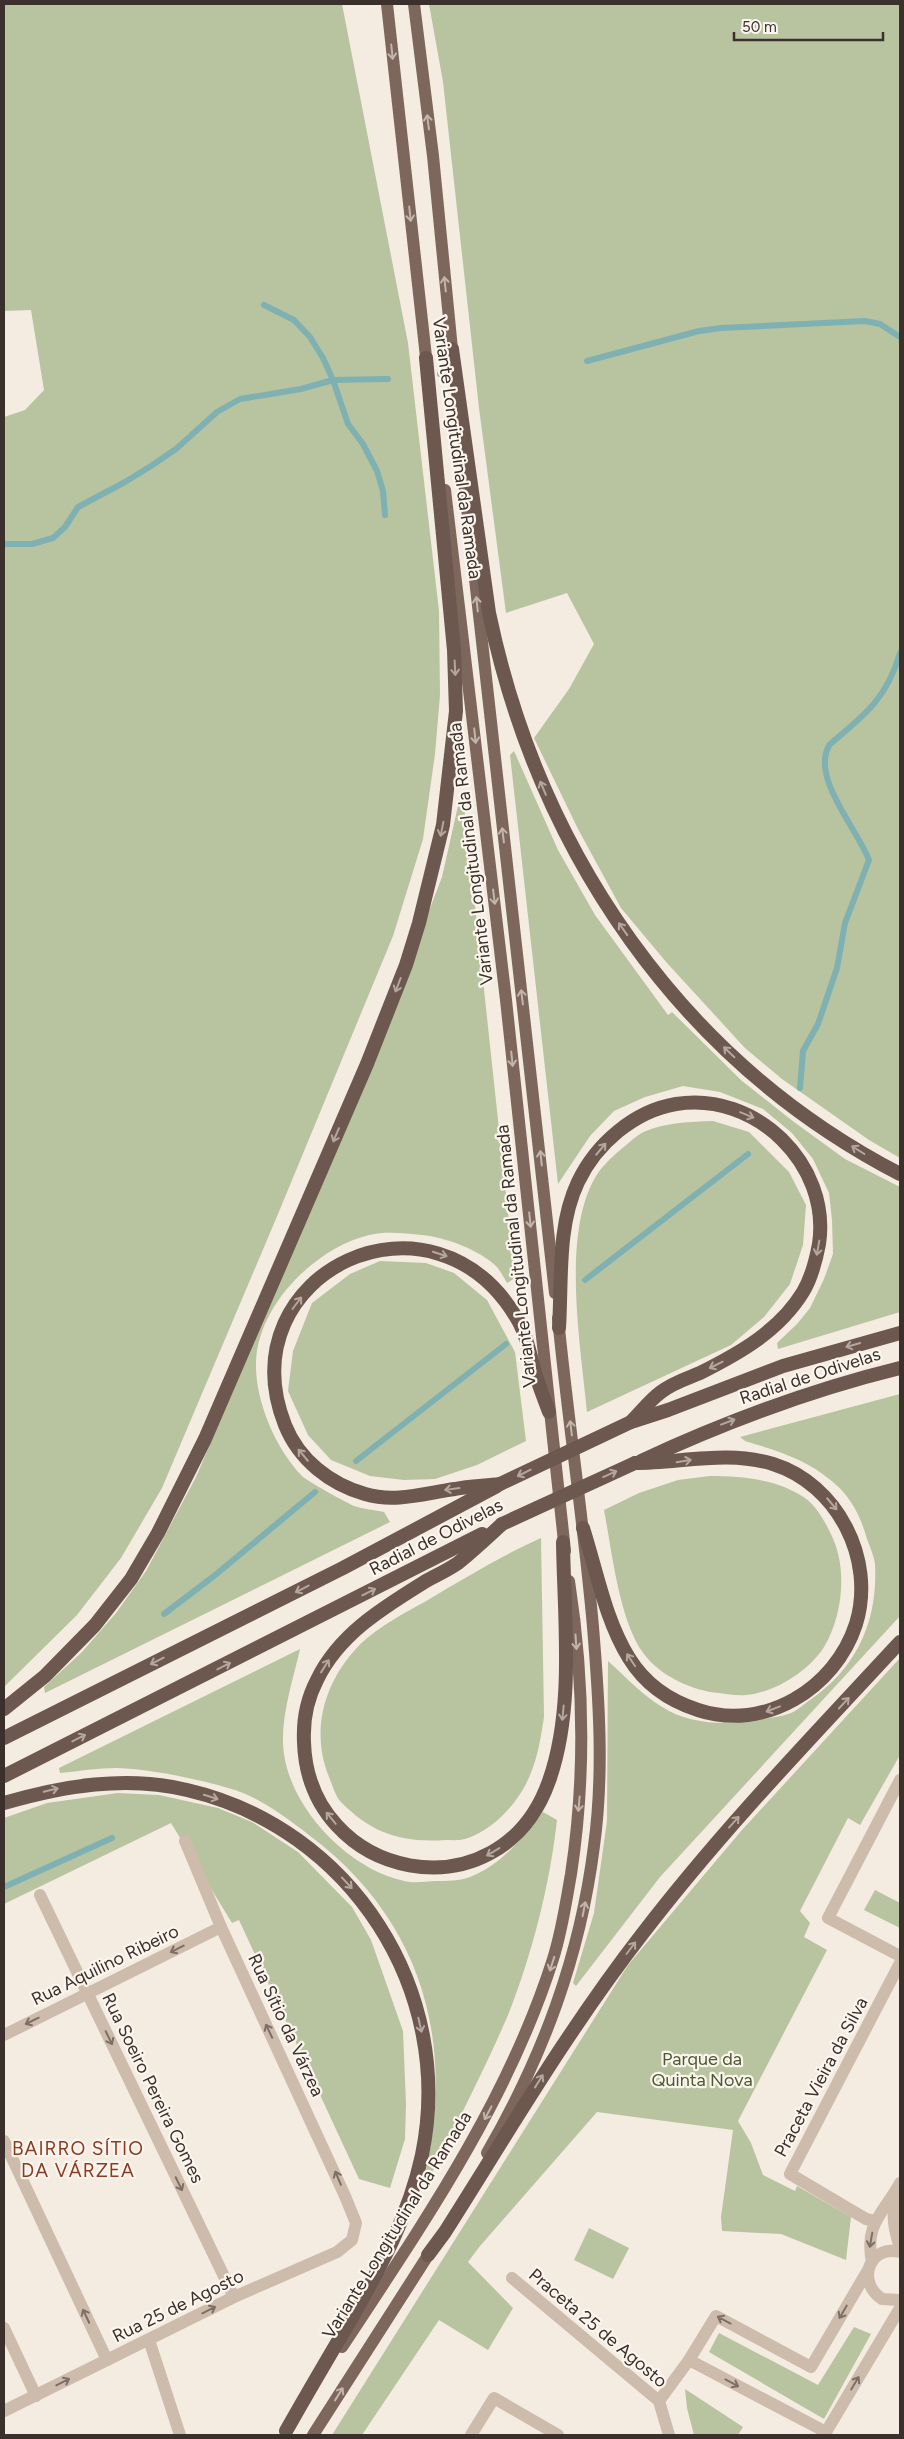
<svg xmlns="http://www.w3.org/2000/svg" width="904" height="2439" font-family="Figtree,sans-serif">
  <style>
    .green { fill: #b8c4a0 }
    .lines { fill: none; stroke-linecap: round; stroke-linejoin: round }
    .stream { stroke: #7fb0b2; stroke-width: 6 }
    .minor { stroke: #cdbbac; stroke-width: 12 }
    .primary { stroke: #7d675c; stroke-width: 12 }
    .trunk { stroke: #6c584f; stroke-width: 14 }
    .trunk-bridge { stroke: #6c584f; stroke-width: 14 }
    .oneway { stroke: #c2b5ac }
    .oneway2 { stroke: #b4a69e }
    .oneway3 { stroke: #7d6f65 }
    .labels { text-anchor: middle; stroke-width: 4.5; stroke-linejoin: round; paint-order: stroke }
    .street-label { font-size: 18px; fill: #3b302b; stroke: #fbf5ee }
    .park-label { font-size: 18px; fill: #4a5a2e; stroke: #fbf5ee }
    .neighbourhood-label { font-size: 19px; letter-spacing: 1px; fill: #8c3b22; stroke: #fbf5ee }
  </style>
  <rect width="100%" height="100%" fill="#f4ebe1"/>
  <!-- green -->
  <g class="green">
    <path d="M4,4H342L408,343L439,611L440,695L435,754L423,839L393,936L278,1214L162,1488L121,1558L77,1615L4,1687V417L25,410L44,390L31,310L4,311Z"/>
    <path d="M429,4H900V1158L869,1140L782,1079L745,1048L667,963L621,908L578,829L534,738L569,689L594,644L567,593L506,613L479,408L443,82Z"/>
    <path d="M514,751L558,850L595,915L668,1015L672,1012L742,1081L794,1122L845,1159L900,1187V1312L778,1349L777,1343L797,1324L810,1308L824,1279L833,1254L832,1220L829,1193L813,1159L792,1133L763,1109L720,1092L683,1086L645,1097L614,1111L590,1136L558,1184L510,755Z"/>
    <path d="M463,794L515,1278L507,1283C504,1278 501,1272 497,1267C480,1250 445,1237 422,1235C404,1233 386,1231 369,1235C315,1248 257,1306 256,1363C255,1401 276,1449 302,1476C305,1480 349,1504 354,1506C363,1509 375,1510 384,1512L390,1522L45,1693L44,1687L82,1652L116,1613L146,1571L196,1477L353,1110L442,877L460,797Z"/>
    <path d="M713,1121L749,1132L789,1172L806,1205L803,1245L790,1284L764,1317L731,1345L587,1412C581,1347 560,1230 598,1173C605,1163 615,1154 625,1146C631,1141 638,1134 646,1131C668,1122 690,1122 713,1121Z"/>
    <path d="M380,1261L426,1263L454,1273L487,1300L515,1352L526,1441L477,1465L435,1479L404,1480L370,1476L331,1460L308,1435L288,1391L293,1351L312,1303L350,1274Z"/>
    <path d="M900,1394V1616L660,1877L576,1986L573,1983L594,1913L607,1821L608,1661C627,1678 646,1699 669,1711C693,1723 721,1725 747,1721C761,1719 777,1718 791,1713C798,1710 804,1704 810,1700C857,1668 878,1621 875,1564C874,1556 870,1547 867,1539C861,1517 851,1497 833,1482C806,1459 778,1451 745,1441L740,1437Z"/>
    <path d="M710,1476C742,1476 777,1479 805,1498C818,1507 828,1527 834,1541C847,1573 842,1617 824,1647C809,1671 774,1693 746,1695C737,1696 728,1694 719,1693C693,1691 660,1676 644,1654C619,1621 612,1551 604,1510L639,1493L678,1480Z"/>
    <path d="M541,1538L544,1717C541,1736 538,1757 530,1775C520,1801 494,1829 468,1838C461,1841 452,1840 445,1840C401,1843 371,1833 340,1801C335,1795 332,1784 329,1777C311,1733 323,1686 354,1651C373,1629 403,1614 428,1600C465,1578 501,1556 541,1538Z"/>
    <path d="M300,1649C293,1681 279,1720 284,1754C292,1811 352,1873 410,1882C418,1883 428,1881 436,1881C447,1881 460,1881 470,1877C502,1865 523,1837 543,1812L557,1820C550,1884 532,1955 508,2015C485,2069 458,2120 432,2173L426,2170C455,2037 420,1918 309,1835C287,1818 262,1799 235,1790C202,1780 152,1769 117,1768C98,1768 79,1771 60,1773L59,1768Z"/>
    <path d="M900,1658V1755L860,1825L848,1818L800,1911L810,1923L804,1937L827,1950L738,2121L751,2143L763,2175L795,2191L797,2186L851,2217L846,2260L781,2234L722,2231L721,2217L733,2130L597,2112L480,2246L468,2262L513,2308L488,2350L439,2320L362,2435H332L628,1965L742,1830Z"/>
    <path d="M118,1793L159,1795L218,1808L252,1822L298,1852L352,1907L371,1940L403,2031L406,2104L405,2139L390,2188L359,2179L239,1920L232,1923L171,1823L4,1904V1818L47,1803Z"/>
    <path d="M875,1890L900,1903V1928L864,1910Z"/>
    <path d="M589,2228L629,2248L613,2279L574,2260Z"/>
    <path d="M854,2327L871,2334L824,2419L709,2352L719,2333L818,2385Z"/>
    <path d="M685,2389L743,2427L738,2435H694L687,2408Z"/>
  </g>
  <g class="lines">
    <!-- stream -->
    <g class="stream">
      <path d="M264,305L294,320L310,337L323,358L333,380L348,424L363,444L377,471L383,491L385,515"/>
      <path d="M587,361L699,331L721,328L865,321L880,324L900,337"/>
      <path d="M440,374H442"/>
      <path d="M4,544H32L53,538L65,527L78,507L125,482L151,466L176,449L217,412L240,399L301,389L333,380L388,379"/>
      <path d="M800,1088L803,1051L818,1024L837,968L845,923L869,860C858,830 809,776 830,744C865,715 887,698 900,653"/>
      <path d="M585,1280L748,1154"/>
      <path d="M356,1461L506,1344"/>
      <path d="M164,1614L214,1576L315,1492"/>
      <path d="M4,1887L112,1838"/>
    </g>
    <!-- minor -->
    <g class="minor">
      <path d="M900,1780L828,1918L900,1956"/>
      <path d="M40,1895L234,2297"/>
      <path d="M4,2035L221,1927"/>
      <path d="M4,2141L107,2360"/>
      <path d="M896,2193C892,2213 893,2228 900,2247"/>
      <path d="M876,2221L866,2219L790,2174L900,1963"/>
      <path d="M900,2252C869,2244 856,2282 882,2299L900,2300"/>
      <path d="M872,2262C864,2223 884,2213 900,2183"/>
      <path d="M512,2278L659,2401L669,2435"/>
      <path d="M4,2328L36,2396"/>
      <path d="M149,2340L180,2435"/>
      <path d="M689,2360L826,2432L900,2308"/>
      <path d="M659,2401L689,2360L716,2316L811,2367L868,2270"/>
      <path d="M4,2411L234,2297L337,2252L352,2240L356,2223L345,2196L221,1927L185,1841"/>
      <path d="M471,2435L494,2398L558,2435"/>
    </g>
    <!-- primary -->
    <g class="primary">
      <path d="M387,4L427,366"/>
      <path d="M414,4L433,156L453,359"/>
      <path d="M464,481L555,1293"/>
      <path d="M445,490L506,1000L565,1551"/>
      <path d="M487,2153C543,2056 580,1957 594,1846C604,1774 599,1699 593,1627C584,1524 568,1421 558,1318"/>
      <path d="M342,2347C423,2224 508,2101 553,1959C562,1931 566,1902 571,1874C586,1776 584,1678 569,1581"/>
      <path d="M313,2435L434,2246"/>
    </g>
    <!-- trunk -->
    <g class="trunk">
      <path d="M452,349L489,613C539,852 680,1060 900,1174"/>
      <path d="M559,1328C562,1280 557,1226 578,1182C596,1144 634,1111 676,1104C755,1091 831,1164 819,1244C816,1260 812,1277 803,1292C779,1331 740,1353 700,1373C688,1378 672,1383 661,1392C650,1400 641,1412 631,1422"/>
      <path d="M634,1421L668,1410L783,1366L900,1333"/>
      <path d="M641,1461C725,1422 810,1390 900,1368"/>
      <path d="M500,1484C485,1486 470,1486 455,1489C425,1493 396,1503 365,1494C330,1484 299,1460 285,1425C225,1272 435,1173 519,1322C527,1337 530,1353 534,1369C538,1384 544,1398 549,1412"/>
      <path d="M502,1524C488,1537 473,1551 458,1563C448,1570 437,1575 426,1581C384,1607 339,1634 317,1680C307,1699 303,1721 304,1742C308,1880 500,1920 549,1781C575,1708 564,1618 563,1542"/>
      <path d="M583,1528C597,1572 605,1619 629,1658C645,1684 670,1701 698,1710C764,1732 835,1689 856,1624C876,1559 837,1484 773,1464C727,1450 681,1463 635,1463"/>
      <path d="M4,1709L45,1676L95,1625L131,1579L158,1533L205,1439L367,1064L406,965L419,923L443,825L456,711L454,650L426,358"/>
      <path d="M4,1738L343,1568L497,1486"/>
      <path d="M4,1776L482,1534"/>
      <path d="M4,1803C63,1786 126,1775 187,1790C351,1828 456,1991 422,2155C409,2216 380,2268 350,2321C328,2358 307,2394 286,2431"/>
      <path d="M428,2255L445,2232C509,2131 569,2028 643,1933C722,1830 812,1737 900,1642"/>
    </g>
    <!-- trunk-bridge -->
    <g class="trunk-bridge">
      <path d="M500,1484L631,1422"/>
      <path d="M502,1524L635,1463"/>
    </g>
  </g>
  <!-- one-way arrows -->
  <defs><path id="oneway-shaft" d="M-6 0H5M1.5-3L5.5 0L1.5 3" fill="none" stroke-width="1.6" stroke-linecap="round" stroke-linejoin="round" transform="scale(1.25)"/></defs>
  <g class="oneway">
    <use href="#oneway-shaft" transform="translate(392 52) rotate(84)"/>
    <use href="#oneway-shaft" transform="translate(428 122) rotate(-97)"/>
    <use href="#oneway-shaft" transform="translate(410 214) rotate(84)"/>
    <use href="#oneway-shaft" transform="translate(445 284) rotate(-96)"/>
    <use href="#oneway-shaft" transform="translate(477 604) rotate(-96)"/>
    <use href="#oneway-shaft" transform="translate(475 736) rotate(84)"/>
    <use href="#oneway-shaft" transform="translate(503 835) rotate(-97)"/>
    <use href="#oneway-shaft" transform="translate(494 897) rotate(83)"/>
    <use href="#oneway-shaft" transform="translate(522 997) rotate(-97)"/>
    <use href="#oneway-shaft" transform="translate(512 1059) rotate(84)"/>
    <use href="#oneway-shaft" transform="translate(541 1158) rotate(-96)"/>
    <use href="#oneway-shaft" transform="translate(530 1220) rotate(84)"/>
    <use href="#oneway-shaft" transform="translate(571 1428) rotate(-97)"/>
    <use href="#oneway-shaft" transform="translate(576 1642) rotate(86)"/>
    <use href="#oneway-shaft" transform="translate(579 1804) rotate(95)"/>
    <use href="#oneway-shaft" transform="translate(584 1909) rotate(-79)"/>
    <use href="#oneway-shaft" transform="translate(552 1964) rotate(108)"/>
    <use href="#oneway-shaft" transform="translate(488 2113) rotate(118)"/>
    <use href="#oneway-shaft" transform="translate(339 2394) rotate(-58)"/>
  </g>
  <g class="oneway2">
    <use href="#oneway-shaft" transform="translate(455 668) rotate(87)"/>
    <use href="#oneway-shaft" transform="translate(543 788) rotate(-113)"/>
    <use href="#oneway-shaft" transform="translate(442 829) rotate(101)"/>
    <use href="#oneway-shaft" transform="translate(623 929) rotate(-125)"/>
    <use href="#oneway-shaft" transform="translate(398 985) rotate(111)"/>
    <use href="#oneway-shaft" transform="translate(729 1052) rotate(-136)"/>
    <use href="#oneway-shaft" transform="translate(747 1115) rotate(22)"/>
    <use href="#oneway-shaft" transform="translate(336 1135) rotate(113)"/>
    <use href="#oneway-shaft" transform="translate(601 1149) rotate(-50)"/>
    <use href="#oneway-shaft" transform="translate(858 1150) rotate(-148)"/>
    <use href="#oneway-shaft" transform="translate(818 1248) rotate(100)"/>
    <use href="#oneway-shaft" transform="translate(440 1254) rotate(18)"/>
    <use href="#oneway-shaft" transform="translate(297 1303) rotate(-53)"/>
    <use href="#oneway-shaft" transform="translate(853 1345) rotate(164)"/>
    <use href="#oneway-shaft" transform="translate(716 1365) rotate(154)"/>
    <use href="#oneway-shaft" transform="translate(728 1422) rotate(-21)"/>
    <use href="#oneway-shaft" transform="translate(303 1455) rotate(-130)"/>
    <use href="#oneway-shaft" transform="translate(684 1461) rotate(-9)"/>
    <use href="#oneway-shaft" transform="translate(524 1473) rotate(154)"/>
    <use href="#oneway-shaft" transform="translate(610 1474) rotate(-24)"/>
    <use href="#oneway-shaft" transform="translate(452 1489) rotate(172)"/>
    <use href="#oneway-shaft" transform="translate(832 1504) rotate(50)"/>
    <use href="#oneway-shaft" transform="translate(302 1589) rotate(153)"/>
    <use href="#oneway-shaft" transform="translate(369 1592) rotate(-27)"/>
    <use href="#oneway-shaft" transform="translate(631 1660) rotate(-124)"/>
    <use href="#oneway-shaft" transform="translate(157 1661) rotate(153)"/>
    <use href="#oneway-shaft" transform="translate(224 1666) rotate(-27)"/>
    <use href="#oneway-shaft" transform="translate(325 1666) rotate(-58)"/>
    <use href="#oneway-shaft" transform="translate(844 1703) rotate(-47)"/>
    <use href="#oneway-shaft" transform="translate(773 1709) rotate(159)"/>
    <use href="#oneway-shaft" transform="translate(563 1713) rotate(95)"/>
    <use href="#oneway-shaft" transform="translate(79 1738) rotate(-27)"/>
    <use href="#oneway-shaft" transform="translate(51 1790) rotate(-13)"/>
    <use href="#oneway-shaft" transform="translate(211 1797) rotate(17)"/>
    <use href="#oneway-shaft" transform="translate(331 1818) rotate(-129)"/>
    <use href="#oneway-shaft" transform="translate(734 1822) rotate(-48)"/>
    <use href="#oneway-shaft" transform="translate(493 1852) rotate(149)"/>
    <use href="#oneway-shaft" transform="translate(347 1883) rotate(47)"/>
    <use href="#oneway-shaft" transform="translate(631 1948) rotate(-53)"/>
    <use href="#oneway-shaft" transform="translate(420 2025) rotate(77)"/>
    <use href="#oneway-shaft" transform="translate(539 2081) rotate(-58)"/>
  </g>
  <g class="oneway3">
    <use href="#oneway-shaft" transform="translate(177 1949) rotate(153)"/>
    <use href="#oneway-shaft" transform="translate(32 2021) rotate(154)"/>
    <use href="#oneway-shaft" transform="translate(269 2031) rotate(-115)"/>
    <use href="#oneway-shaft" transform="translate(109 2038) rotate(64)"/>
    <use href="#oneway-shaft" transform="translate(338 2178) rotate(-113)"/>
    <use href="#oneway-shaft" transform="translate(179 2184) rotate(64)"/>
    <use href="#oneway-shaft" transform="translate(871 2240) rotate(100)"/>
    <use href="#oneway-shaft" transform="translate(209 2310) rotate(-27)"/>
    <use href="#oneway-shaft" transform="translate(843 2312) rotate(120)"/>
    <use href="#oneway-shaft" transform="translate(86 2316) rotate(-115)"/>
    <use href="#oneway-shaft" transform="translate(724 2320) rotate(-152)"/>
    <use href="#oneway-shaft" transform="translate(63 2382) rotate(-27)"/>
    <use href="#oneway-shaft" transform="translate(732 2383) rotate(28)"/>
    <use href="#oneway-shaft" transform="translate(855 2383) rotate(-59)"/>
  </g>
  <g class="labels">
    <!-- street labels -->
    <g class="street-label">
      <text transform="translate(457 448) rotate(82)" y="6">Variante Longitudinal da Ramada</text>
      <text transform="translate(471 854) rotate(-97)" y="6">Variante Longitudinal da Ramada</text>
      <text transform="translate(516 1256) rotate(-96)" y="6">Variante Longitudinal da Ramada</text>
      <text transform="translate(810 1376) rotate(-18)" y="6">Radial de Odivelas</text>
      <text transform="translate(436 1537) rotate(-27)" y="6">Radial de Odivelas</text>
      <text transform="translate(105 1965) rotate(-26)" y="6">Rua Aquilino Ribeiro</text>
      <text transform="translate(286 2025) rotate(65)" y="6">Rua Sítio da Várzea</text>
      <text transform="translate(821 2077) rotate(-62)" y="6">Praceta Vieira da Silva</text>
      <text transform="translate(153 2088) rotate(64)" y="6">Rua Soeiro Pereira Gomes</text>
      <text transform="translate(397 2225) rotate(-58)" y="6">Variante Longitudinal da Ramada</text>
      <text transform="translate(178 2306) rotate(-26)" y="6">Rua 25 de Agosto</text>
      <text transform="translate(598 2328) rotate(40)" y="6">Praceta 25 de Agosto</text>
    </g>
    <!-- park labels -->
    <g class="park-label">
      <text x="702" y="2065">Parque da<tspan x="702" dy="21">Quinta Nova</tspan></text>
    </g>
    <!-- neighbourhood labels -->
    <g class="neighbourhood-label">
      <text x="78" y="2155">BAIRRO SÍTIO<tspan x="78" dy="22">DA VÁRZEA</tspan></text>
    </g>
  </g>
  <!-- border -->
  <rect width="904" height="2439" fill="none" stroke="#3b302b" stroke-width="10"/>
  <!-- scale -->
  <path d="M734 32v8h149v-8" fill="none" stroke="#3b302b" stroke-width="2.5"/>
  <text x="742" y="32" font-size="15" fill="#3b302b" stroke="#fbf5ee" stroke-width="4" paint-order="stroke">50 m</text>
</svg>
